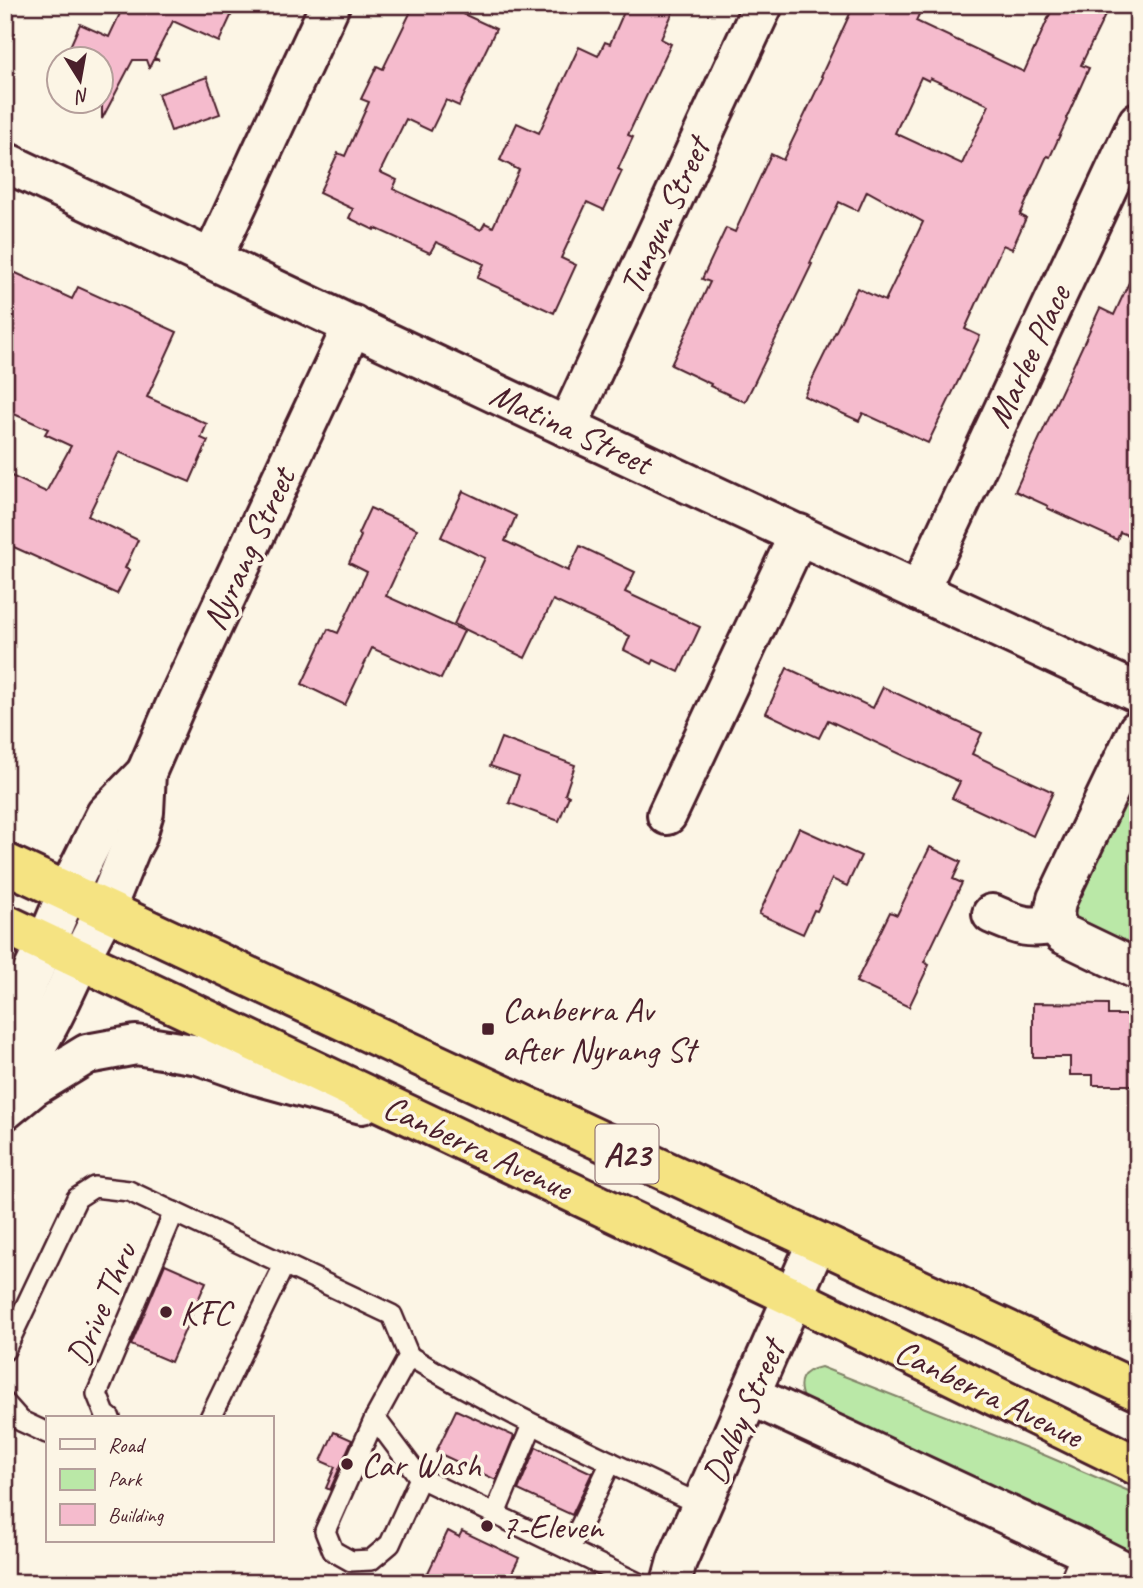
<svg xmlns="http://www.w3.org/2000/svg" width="1143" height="1588" font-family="Caveat,sans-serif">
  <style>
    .green { fill: #bae8a7; stroke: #828469; stroke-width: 2 }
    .building { fill: #f5bbcd; stroke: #4a1f2b; stroke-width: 2; fill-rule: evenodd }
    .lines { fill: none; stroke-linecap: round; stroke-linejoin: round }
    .lane-casing { stroke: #4a1f2b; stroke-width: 24 }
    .street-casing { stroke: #4a1f2b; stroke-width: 44 }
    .secondary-casing { stroke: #4a1f2b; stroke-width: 44 }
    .highway-casing { stroke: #4a1f2b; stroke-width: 44 }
    .lane { stroke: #fcf5e5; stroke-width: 19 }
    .street { stroke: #fcf5e5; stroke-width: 38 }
    .secondary { stroke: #fcf5e5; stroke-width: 38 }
    .highway { stroke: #f5e382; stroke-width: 38 }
    .poi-dot { fill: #4a1f2b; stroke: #fcf5e5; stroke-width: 2.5 }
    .labels { text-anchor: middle; stroke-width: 7; stroke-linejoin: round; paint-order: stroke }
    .shield { fill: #fcf5e5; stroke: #7f5f63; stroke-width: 2 }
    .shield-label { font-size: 33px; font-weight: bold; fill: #4a1f2b }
    .street-label { font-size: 35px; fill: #4a1f2b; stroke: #fcf5e5 }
    .poi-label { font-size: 35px; fill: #4a1f2b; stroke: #fcf5e5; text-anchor: start }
  </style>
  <rect width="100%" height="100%" fill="#fcf5e5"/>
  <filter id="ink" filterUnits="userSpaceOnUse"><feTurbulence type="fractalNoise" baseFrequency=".0143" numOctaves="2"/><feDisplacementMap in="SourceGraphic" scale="14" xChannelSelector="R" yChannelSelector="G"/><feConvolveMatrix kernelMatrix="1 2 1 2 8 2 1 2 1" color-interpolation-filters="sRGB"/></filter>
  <g filter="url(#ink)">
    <!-- green -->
    <g class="green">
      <path d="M1138,764V957L1075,920L1072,909Z"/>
      <path d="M821,1367L1037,1452L1138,1495V1559L804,1400C796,1382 801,1371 821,1367Z"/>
    </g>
    <!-- building -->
    <g class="building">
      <path d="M124,5H236L219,42L173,21L154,58L159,60H153L149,68L146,60H133L102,119V60H64L80,24L109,37Z"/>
      <path d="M414,5H444L496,29L459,106L446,100L431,131L406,119L380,172L397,180L393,189L481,230L485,223L493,227L519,170L500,160L517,123L539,133L579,47L598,56L605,42L610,44L627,5H676L661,39L671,44L628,135L633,137L618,169L622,171L604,210L587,202L561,258L576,265L554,313L477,278L484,264L436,242L430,253L375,228L374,230L349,218L353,209L319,193L338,153L345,156L369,102L361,99L377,66L383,69Z"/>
      <path d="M854,5H923L916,21L1024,72L1054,5H1110L1081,65L1089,68L1066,119L1067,120L1050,157L1047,156L1020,215L1026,218L1012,249L1003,245L965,329L980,336L928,443L863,413L859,421L804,396L857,288L885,301L923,222L867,191L858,211L839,202L810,263L812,264L745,402L710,386L711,384L671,365L710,282L702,279L726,228L735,232L771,154L783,160L823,77L821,76ZM921,77L929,81L930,78L989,105L962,164L895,133Z"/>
      <path d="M207,77L220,114L171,131L158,94Z"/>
      <path d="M1138,263V539L1120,532L1117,540L1047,508L1048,506L1015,491L1100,308L1114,315Z"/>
      <path d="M5,268L72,299L78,287L177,332L147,397L207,424L201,438L208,441L190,482L119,452L88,516L138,540L125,568L129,570L117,594L5,543V473L46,492L71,446L45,434L48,429L5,410Z"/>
      <path d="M463,491L516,516L505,541L568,571L580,546L635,572L625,592L700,627L679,672L654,660L652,664L624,650L630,636L553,600L525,658L454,624L485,558L441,537Z"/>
      <path d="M370,508L417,529L386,596L464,631L441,679L372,648L345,705L302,684L328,629L338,633L367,572L349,563L361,536L358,534Z"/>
      <path d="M787,668L873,708L883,687L982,733L972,754L1053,792L1033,836L952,798L960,782L828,720L819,738L766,713Z"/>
      <path d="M501,738L575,765L565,794L569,796L559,821L509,803L519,776L490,766Z"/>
      <path d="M799,828L861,856L847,886L832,879L817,911L814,910L803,934L759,914Z"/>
      <path d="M930,847L961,862L953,879L962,883L924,962L929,965L909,1007L856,982L890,912L897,915Z"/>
      <path d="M1033,1003L1108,1004V1015H1134V1036H1138V1085H1093V1075H1070V1057H1033Z"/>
      <path d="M165,1264L206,1282L171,1362L131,1345Z"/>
      <path d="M456,1410L514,1436L496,1480L436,1452Z"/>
      <path d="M334,1432L352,1440L330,1490L326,1488L335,1467L321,1461Z"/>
      <path d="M536,1447L592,1473L572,1515L518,1490Z"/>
      <path d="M448,1531L459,1537L462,1531L519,1558L507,1583H423Z"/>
    </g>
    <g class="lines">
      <!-- lane casing -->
      <g class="lane-casing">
        <g id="lane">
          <path d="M5,1350L77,1198L94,1187L129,1191L392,1315L409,1356L375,1418L325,1531L333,1551L351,1561L371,1560L390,1544L420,1478"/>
          <path d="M409,1356C503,1413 602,1458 701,1505"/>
          <path d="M5,1403L21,1421L47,1433"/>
          <path d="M110,1418L105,1414L97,1394L174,1212"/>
          <path d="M210,1418L284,1265"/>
          <path d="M375,1418L420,1478L638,1583"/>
          <path d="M495,1514L532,1425"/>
          <path d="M569,1550L611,1462"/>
          <path d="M1069,1583L1083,1550"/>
        </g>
      </g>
      <!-- street casing -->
      <g class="street-casing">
        <g id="street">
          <path d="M212,259L330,5"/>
          <path d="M567,427L763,5"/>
          <path d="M919,591L1138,122"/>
          <path d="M1138,730L1057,899C1053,913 1053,923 1063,934L1138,970"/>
          <path d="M667,815L799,534"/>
          <path d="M992,914C1018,925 1027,930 1055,924"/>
          <path d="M5,1032L46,943"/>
          <path d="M5,1094C37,1052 59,1006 80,959"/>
          <path d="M5,1110L33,1087L87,1054L136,1045L199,1055L256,1075L362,1104"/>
          <path d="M750,1395L1083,1550L1138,1578"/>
          <path d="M671,1583L677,1561L817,1242"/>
        </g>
      </g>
      <!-- secondary casing -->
      <g class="secondary-casing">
        <g id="secondary">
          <path d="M5,162L567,427L1138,693"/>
          <path d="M46,943L67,893L106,814L146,773"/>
          <path d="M80,959L105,910L130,849L137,836L144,812L146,773L176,704L353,325"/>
        </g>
      </g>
      <!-- highway casing -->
      <g class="highway-casing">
        <g id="highway">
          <path d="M5,863L1138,1391"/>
          <path d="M5,924L793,1297L1138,1466"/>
        </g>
      </g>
      <!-- lane -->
      <use href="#lane" class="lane"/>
      <!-- street -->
      <use href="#street" class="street"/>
      <!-- secondary -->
      <use href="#secondary" class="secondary"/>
      <!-- highway -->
      <use href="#highway" class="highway"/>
    </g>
  </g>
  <!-- markers -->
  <g class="poi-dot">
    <rect x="481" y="1022" width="14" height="14" rx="3.5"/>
    <circle cx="166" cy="1312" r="7"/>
    <circle cx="347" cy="1464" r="7"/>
    <circle cx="487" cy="1526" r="7"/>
  </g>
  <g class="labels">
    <!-- shield labels -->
    <rect class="shield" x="595.5" y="1124.5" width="63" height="59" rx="5"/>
    <g class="shield-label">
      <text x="627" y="1166">A23</text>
    </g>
    <!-- street labels -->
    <g class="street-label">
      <text transform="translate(664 216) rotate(-65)" y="12">Tungun Street</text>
      <text transform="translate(1028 356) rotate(-65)" y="12">Marlee Place</text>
      <text transform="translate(571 428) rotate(25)" y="12">Matina Street</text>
      <text transform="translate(248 549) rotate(-65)" y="12">Nyrang Street</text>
      <text transform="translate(478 1147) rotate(25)" y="12">Canberra Avenue</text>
      <text transform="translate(101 1304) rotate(-67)" y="12">Drive Thru</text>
      <text transform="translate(989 1393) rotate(26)" y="12">Canberra Avenue</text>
      <text transform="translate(743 1412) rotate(-66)" y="12">Dalby Street</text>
    </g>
    <!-- poi labels -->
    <g class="poi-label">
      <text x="502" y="1021">Canberra Av<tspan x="502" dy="40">after Nyrang St</tspan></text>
      <text x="180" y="1324">KFC</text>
      <text x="361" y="1476">Car Wash</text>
      <text x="501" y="1538">7-Eleven</text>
    </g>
  </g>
  <!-- margin -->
  <rect width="1143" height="1588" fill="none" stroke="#fcf5e5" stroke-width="28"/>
  <rect x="14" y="14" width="1115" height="1560" fill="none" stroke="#4a1f2b" stroke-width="2.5" filter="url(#ink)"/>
  <!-- legend -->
  <rect x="46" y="1416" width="228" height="126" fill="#fcf5e5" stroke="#b59f9b" stroke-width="2"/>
  <rect x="60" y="1439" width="35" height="10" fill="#fcf5e5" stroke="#b59f9b" stroke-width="2"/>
  <text x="108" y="1452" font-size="21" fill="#4a1f2b">Road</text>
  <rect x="60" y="1469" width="35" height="21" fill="#bae8a7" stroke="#b59f9b" stroke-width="2"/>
  <text x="108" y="1486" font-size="21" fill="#4a1f2b">Park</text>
  <rect x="60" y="1504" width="35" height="21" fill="#f5bbcd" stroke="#b59f9b" stroke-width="2"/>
  <text x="108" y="1522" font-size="21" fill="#4a1f2b">Building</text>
  <!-- north arrow -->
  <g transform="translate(80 80) rotate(169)"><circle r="33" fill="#fcf5e5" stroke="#b59f9b" stroke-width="2"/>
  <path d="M0-5L12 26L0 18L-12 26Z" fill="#4a1f2b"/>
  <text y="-10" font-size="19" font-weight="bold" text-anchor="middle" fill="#4a1f2b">N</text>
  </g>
</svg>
